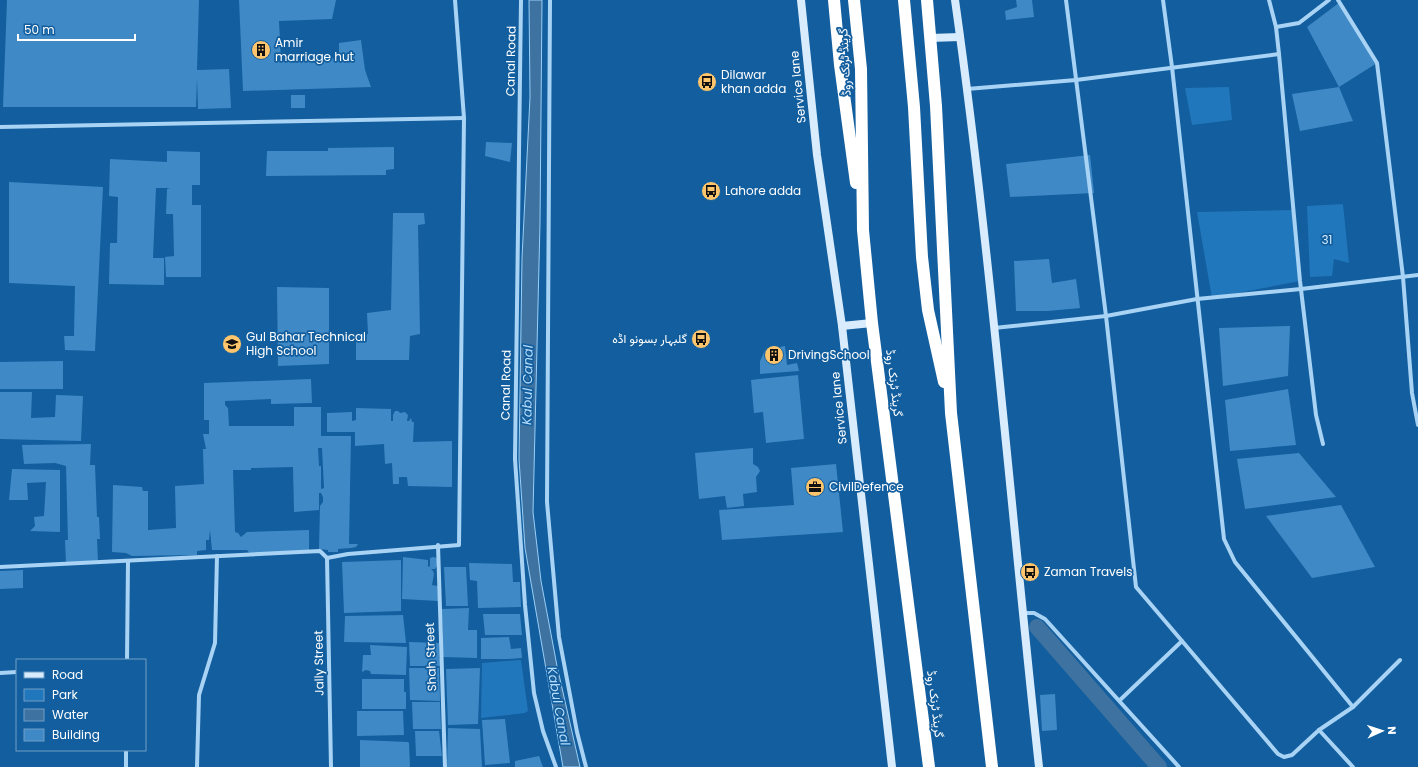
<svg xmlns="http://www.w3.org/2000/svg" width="1418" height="767" font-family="Poppins,Vazirmatn,sans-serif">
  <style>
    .green { fill: #2177bb }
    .water { fill: #3e73a1; stroke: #9acff7 }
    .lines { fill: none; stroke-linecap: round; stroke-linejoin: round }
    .canal { stroke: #3e73a1; stroke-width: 16 }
    .building { fill: #3f89c6; fill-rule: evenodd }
    .street { stroke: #a8d3f4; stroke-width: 4 }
    .secondary { stroke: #d8ecfd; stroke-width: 8 }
    .highway { stroke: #fff; stroke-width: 12 }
    .labels { text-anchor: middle; stroke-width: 3.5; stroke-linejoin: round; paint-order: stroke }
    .poi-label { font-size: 12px; fill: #fff; stroke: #125e9e; text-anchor: start }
    .street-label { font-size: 12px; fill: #fff; stroke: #125e9e }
    .park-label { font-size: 12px; fill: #d1eafe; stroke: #125e9e }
    .water-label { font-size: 13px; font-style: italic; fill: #b5dcfb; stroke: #125e9e }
  </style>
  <rect width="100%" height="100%" fill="#125e9e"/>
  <!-- green -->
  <g class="green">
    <path d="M1229,87L1232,120L1192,125L1185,88Z"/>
    <path d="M1343,204L1349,263L1334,259L1332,276L1310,277L1307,206Z"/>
    <path d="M1293,210L1300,281L1212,298L1197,212Z"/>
    <path d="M521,660L528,711L525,713L481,718L482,663Z"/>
  </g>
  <!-- water -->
  <path class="water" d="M529,0H542L540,223L533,512L541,581L557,666L580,767H563L525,548L519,459L522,258L530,97Z"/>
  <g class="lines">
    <!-- canal -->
    <path class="canal" d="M1037,627L1159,767"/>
  </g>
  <!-- building -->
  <g class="building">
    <path d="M7,0H199L197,70L229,69L231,108L198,109L197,78L196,107H3Z"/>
    <path d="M239,0H336L332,19L279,21L281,61L339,58V43L361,40L365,70L371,87L243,91Z"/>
    <path d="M1016,0H1032L1034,17L1006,20L1005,11L1017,7Z"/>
    <path d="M1340,2L1377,63L1339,87L1307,27Z"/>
    <path d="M1339,87L1353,121L1300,131L1292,94Z"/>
    <rect x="291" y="95" width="14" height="13"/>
    <path d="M486,142L512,143L510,162L485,156Z"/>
    <path d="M394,147V169L386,170V175L266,176L267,151H328V148Z"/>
    <path d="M167,151L200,152V185H192V205H201V277H166L165,257L174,256L173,214H166L167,189L170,188H156L153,258H164V285L109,284L110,243H117L118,197L109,196L110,159L167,162Z"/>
    <path d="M1090,155L1094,193L1010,197L1006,164Z"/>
    <path d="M9,182L103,187L95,351L65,350L64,336H74L75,286L9,283Z"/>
    <path d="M393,213H424L425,224L418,225L420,334L410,336L409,360H356V336L368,334L367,313L391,310Z"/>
    <path d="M1049,259L1052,283L1076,279L1080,308L1048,311H1016L1014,261Z"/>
    <path d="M277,287L329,288V364L278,366Z"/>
    <path d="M1290,326L1288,376L1223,386L1219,328Z"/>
    <path d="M785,346L787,365L797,363L799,371L760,374V361L765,350Z"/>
    <path d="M63,361V389H0V362Z"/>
    <path d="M798,375L804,439L766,443L763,412L754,413L751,380Z"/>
    <path d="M311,379L312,403L271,404V399L225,401V405L228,408L229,426H294V407H321V436H351L349,544H358L356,547L351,548L338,549V552H328V550L319,549L320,506L323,502V497L321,493H319V510L294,512L293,467L251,468V470H233L235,532L238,533L241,537L247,532L309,530V552L251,555L247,550H212L210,530L209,540H206V550L197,551V555L132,556L126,553L112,552L113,485L142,487L143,491H148V530L176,528L175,486L204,484L203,449H206L203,434H209V420H204V383ZM318,448H322L324,488L321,489V466H319Z"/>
    <path d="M1288,389L1296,445L1230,451L1225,400Z"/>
    <path d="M0,392H32L31,418L55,417L56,395L83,396L81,441L0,439Z"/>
    <path d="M356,408L391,409V421H393V415L395,411H398L400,413L405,412L408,415L407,421H409L411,418L412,422H414L413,442L452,441V487L408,486L407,477H399V484H393L392,463L385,464L384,444L355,446V432H327V413L352,412V421L356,420Z"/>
    <path d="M91,444L90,465H95L97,517H99L100,539H97L98,562L66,564L65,540H68L66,466L55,463L24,464L22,445Z"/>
    <path d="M753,448V464L758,467L760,471L756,477L757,492L743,494L744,506L727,508L725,496L699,499L695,453Z"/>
    <path d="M1299,453L1336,497L1245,509L1237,459Z"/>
    <path d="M836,464L843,532L722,540L719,510L794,505L791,468Z"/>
    <path d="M12,469L60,470V532L30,531L35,526L34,517L44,516L46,482L27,483L28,500H9Z"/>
    <path d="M1341,505L1375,567L1312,578L1266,516Z"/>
    <path d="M403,557L428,560V567L430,566V558L433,557L437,558V566L435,569H431L433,571L434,574L432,585L438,586V601L402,599Z"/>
    <path d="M401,560V611L344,613L342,562Z"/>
    <path d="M469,563L512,564L513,582H520L521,607L478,608L477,581L470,580Z"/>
    <path d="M444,567H466L468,606H446Z"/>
    <path d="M23,570V588L0,589V571Z"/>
    <path d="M469,608L468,630H477V658L443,657L442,609Z"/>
    <path d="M483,614H520L522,635H485Z"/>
    <path d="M403,615L406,643L344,642L345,616Z"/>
    <path d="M509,637L511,649L521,648L522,658L507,659H481V638Z"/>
    <path d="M409,642L439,643L440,666H410Z"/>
    <path d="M370,645L407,647L406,675L371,674L370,671L366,670L362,672L363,655H371Z"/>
    <path d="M409,668H439L440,701L410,700Z"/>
    <path d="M480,668L478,724L448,725L446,669Z"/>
    <path d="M362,679H404V692H406V709H362Z"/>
    <path d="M1055,694L1057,730L1042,731L1040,695Z"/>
    <path d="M412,702H440L441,729H413Z"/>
    <path d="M357,711H403L404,735L357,736Z"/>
    <path d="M505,719L510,763L485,765L482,720Z"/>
    <path d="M448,728L480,729L482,767H447Z"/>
    <path d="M415,731H439L442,756H416Z"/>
    <path d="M360,740L408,742L409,743L410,767H360Z"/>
    <path d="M539,756L543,767H515V761Z"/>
  </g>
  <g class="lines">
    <!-- street -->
    <g class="street">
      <path d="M521,0L515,459L525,605L534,693L543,731L556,767"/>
      <path d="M550,0L547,502L559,637L577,732L586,767"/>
      <path d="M1066,0L1106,316L1136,587L1182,641L1120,700"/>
      <path d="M1163,0L1172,67L1224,539L1235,562L1353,707"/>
      <path d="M1269,0L1276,27L1279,54L1300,281L1316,415L1323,444"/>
      <path d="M1338,0L1377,63L1403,277L1412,393L1418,425"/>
      <path d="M1276,27L1299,23L1329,0"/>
      <path d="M967,89L1076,80L1279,54"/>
      <path d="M0,127L464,118"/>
      <path d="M994,328L1106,316L1197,299L1301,289L1418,275"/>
      <path d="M438,545L445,767"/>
      <path d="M327,558L331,767"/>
      <path d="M0,567L320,551L327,558L348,554L459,545L464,118L455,0"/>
      <path d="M1022,613H1034L1045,619L1179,767"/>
      <path d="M1182,641L1278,754L1284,757L1292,755L1319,730L1353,707L1400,660"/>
      <path d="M127,660L128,561"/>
      <path d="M0,673L17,672"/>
      <path d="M1319,730L1353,767"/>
      <path d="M126,767V750"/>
      <path d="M197,767L199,695L215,643L217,556"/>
    </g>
    <!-- secondary -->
    <g class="secondary">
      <path d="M801,0L817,155L842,326L892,767"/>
      <path d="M955,0C991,255 1011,511 1039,767"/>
      <path d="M930,38L960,37"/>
      <path d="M842,326L872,323"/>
    </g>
    <!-- highway -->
    <g class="highway">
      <path d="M834,0L840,65L856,183"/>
      <path d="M854,0L861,69L863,230L872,323L929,767"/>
      <path d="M904,0L914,107L922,257L928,310L944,382"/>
      <path d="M927,0L936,106L951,413L992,767"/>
    </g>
  </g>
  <!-- icons -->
  <defs>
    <g id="building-disc" transform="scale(1)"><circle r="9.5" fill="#ffc56c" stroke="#125e9e"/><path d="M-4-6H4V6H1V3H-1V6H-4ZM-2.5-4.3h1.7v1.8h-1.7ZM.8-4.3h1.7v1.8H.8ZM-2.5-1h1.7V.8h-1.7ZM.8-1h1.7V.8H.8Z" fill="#111"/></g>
    <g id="bus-disc" transform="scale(1)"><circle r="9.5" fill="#ffc56c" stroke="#125e9e"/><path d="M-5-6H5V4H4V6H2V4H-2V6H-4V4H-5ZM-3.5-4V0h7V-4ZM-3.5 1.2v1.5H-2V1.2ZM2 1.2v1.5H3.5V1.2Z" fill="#111"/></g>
    <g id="school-disc" transform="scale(1)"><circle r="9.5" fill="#ffc56c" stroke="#125e9e"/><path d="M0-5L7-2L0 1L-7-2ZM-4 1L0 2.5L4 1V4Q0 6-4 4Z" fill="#111"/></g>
    <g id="office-disc" transform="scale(1)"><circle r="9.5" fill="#ffc56c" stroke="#125e9e"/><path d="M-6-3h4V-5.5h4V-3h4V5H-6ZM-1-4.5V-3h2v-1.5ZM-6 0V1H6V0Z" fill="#111"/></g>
  </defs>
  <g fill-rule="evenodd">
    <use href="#building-disc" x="261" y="50"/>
    <use href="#bus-disc" x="707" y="82"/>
    <use href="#bus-disc" x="711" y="191"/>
    <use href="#bus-disc" x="701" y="339"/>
    <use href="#school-disc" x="232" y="344"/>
    <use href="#building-disc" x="774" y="355"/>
    <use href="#office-disc" x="815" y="487"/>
    <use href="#bus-disc" x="1030" y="572"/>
  </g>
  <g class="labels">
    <!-- poi labels -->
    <g class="poi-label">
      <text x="275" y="47">Amir<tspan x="275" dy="14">marriage hut</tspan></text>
      <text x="721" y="79">Dilawar<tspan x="721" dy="14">khan adda</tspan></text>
      <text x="725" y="195">Lahore adda</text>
      <text x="246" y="341">Gul Bahar Technical<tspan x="246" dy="14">High School</tspan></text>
      <text x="687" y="343" text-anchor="end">گلبہار بسونو اڈہ</text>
      <text x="788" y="359">DrivingSchool</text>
      <text x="829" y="491">CivilDefence</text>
      <text x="1044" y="576">Zaman Travels</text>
    </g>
    <!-- street labels -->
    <g class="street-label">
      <text transform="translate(511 61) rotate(-89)" y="4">Canal Road</text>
      <text transform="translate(845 62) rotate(-93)" y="4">گرینڈ ٹرنک روڈ</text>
      <text transform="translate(798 87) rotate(-96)" y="4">Service lane</text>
      <text transform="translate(894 383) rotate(83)" y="4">گرینڈ ٹرنک روڈ</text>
      <text transform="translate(506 385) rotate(-89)" y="4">Canal Road</text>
      <text transform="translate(839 408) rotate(-96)" y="4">Service lane</text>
      <text transform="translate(431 657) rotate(-92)" y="4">Shah Street</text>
      <text transform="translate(319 663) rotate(-91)" y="4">Jally Street</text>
      <text transform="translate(935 704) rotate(83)" y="4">گرینڈ ٹرنک روڈ</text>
    </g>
    <!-- park labels -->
    <g class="park-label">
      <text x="1327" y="244">31</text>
    </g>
    <!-- water labels -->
    <g class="water-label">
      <text transform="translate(527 385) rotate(-89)" y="5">Kabul Canal</text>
      <text transform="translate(559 706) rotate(80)" y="5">Kabul Canal</text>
    </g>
  </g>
  <!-- legend -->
  <rect x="16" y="659" width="130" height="92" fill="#125e9e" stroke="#719ec5"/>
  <rect x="24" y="672" width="20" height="6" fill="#d8ecfd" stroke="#719ec5"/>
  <text x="52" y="679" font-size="12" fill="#ffffff">Road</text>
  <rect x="24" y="689" width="20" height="12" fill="#2177bb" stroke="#719ec5"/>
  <text x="52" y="699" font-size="12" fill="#ffffff">Park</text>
  <rect x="24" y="709" width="20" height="12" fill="#3e73a1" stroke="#719ec5"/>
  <text x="52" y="719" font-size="12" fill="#ffffff">Water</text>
  <rect x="24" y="729" width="20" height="12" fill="#3f89c6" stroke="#719ec5"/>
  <text x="52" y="739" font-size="12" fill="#ffffff">Building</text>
  <!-- north arrow -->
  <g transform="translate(1382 731) rotate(87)" stroke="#125e9e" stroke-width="3" paint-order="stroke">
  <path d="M0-3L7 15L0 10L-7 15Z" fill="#ffffff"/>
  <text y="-6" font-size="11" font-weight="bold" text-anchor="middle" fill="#ffffff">N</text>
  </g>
  <!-- scale -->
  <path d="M18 34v6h117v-6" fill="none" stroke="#ffffff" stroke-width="2"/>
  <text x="24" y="34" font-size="12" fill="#ffffff" stroke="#125e9e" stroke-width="3" paint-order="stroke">50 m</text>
</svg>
